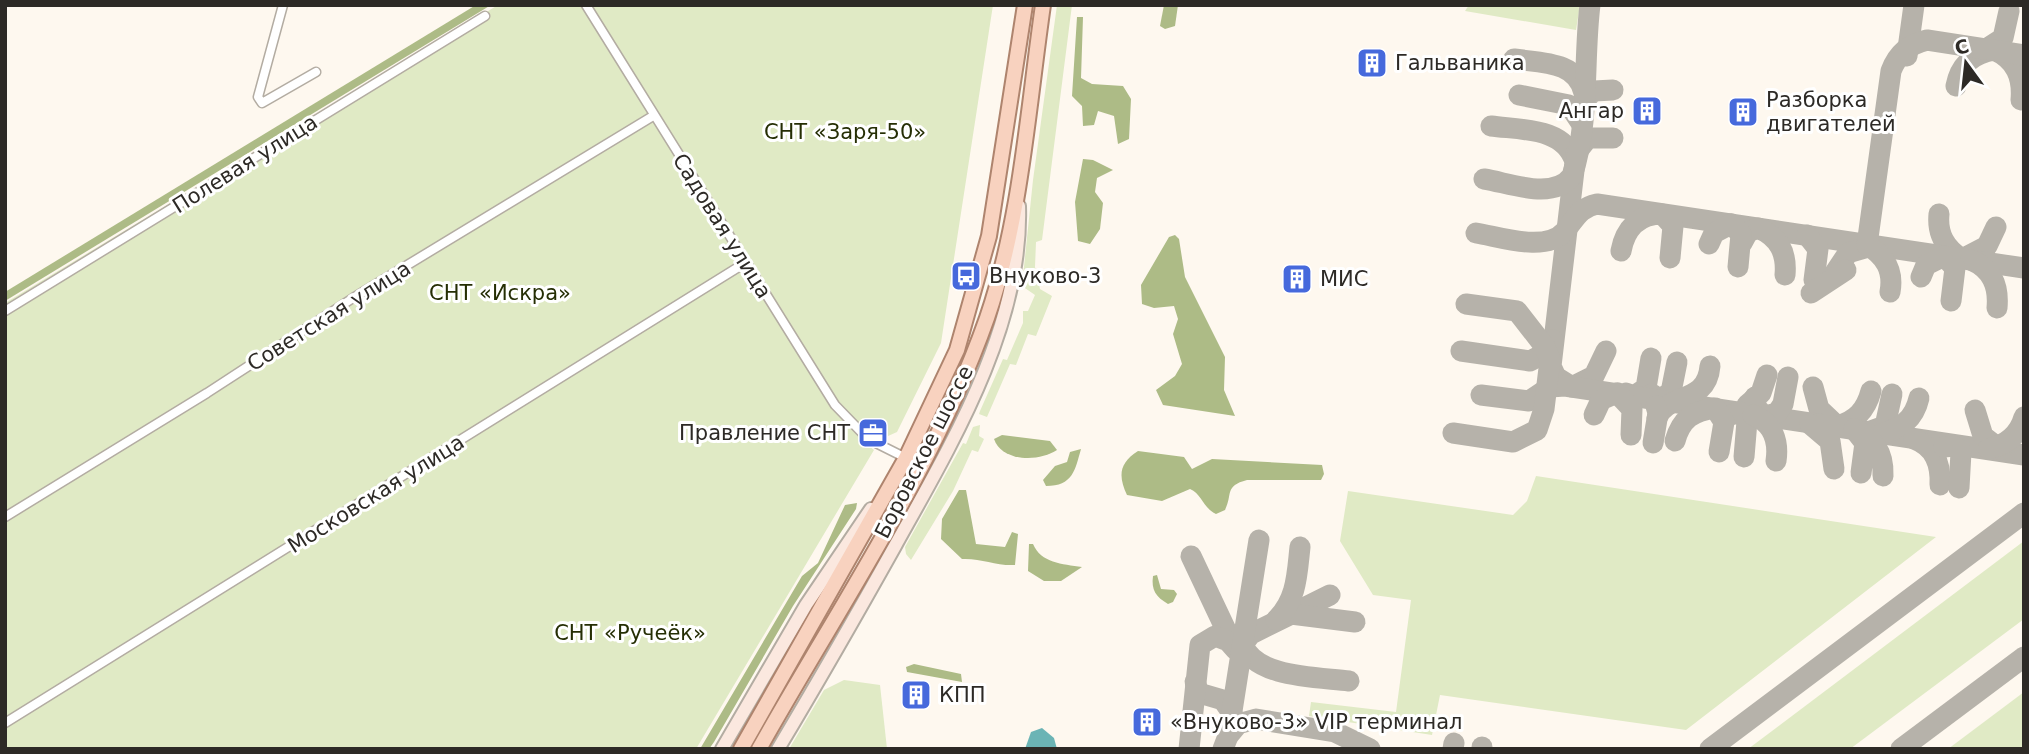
<svg xmlns="http://www.w3.org/2000/svg" width="2029" height="754" font-family="'DejaVu Sans',sans-serif">
  <style>
    .green { fill: #e0eac5 }
    .forest { fill: #adbb86 }
    .water { fill: #6bb4b5 }
    .lines { fill: none; stroke-linecap: round; stroke-linejoin: round }
    .taxiway { stroke: #b6b2aa; stroke-width: 21 }
    .minor-casing { stroke: #b3aca2; stroke-width: 11 }
    .secondary-casing { stroke: #b3aca2; stroke-width: 16 }
    .primary-casing { stroke: #ae846e; stroke-width: 18 }
    .minor { stroke: #fff; stroke-width: 8 }
    .secondary { stroke: #fbe8df; stroke-width: 12 }
    .primary { stroke: #f8d2bf; stroke-width: 14 }
    .labels { text-anchor: middle; stroke-width: 6; stroke-linejoin: round; paint-order: stroke }
    .poi-label { font-size: 21px; fill: #2d2a26; stroke: #fff; text-anchor: start }
    .park-label { font-size: 21px; fill: #252e04; stroke: #fff }
    .street-label { font-size: 21px; fill: #2d2a26; stroke: #fff }
  </style>
  <rect width="100%" height="100%" fill="#fef8ef"/>
  <!-- green -->
  <g class="green">
    <path d="M498,5H993L941,343L897,432L868,445L874,450L696,749H5V303Z"/>
    <path d="M1057,5H1072L1042,240L1036,242L1035,267L1040,289L1052,296L1036,336L1028,334L1016,365L1010,364L987,417L979,414L980,411L1003,359L1007,360L1023,323V311H1028L1035,295L1022,286L1033,180Z"/>
    <path d="M1469,5H1580L1576,30L1465,11Z"/>
    <path d="M980,425L979,436L984,439L978,452L972,450L953,491L911,560L906,554L905,547L963,443L966,444L973,427Z"/>
    <path d="M1536,476L1936,537L1686,730L1440,695L1432,735L1309,716L1311,702L1396,712L1411,600L1373,595L1340,541L1348,491L1513,515L1527,501Z"/>
    <path d="M2024,541V619L1850,749H1748Z"/>
    <path d="M844,680L880,685L887,749H789L824,690Z"/>
    <path d="M2024,692V749H1948Z"/>
  </g>
  <!-- forest -->
  <g class="forest">
    <path d="M476,5H491L5,301V292Z"/>
    <path d="M1164,5H1178L1175,26L1165,29L1160,26Z"/>
    <path d="M1077,17H1083L1081,78L1092,84L1123,86L1131,99L1129,139L1118,144L1114,116L1098,111L1094,125L1083,126L1082,106L1072,96Z"/>
    <path d="M1083,159L1093,160L1113,170L1097,178L1095,192L1103,203L1100,229L1090,244L1078,241L1075,202Z"/>
    <path d="M1175,235L1179,239L1185,277L1225,357L1224,390L1235,416L1163,405L1156,390L1175,376L1182,364L1173,334L1178,319L1174,306L1154,308L1142,304L1141,285L1169,237Z"/>
    <path d="M1002,435L1050,441L1057,450C1039,462 1002,462 994,439Z"/>
    <path d="M1081,449C1075,470 1073,486 1046,486L1043,480L1055,466L1067,462L1070,452Z"/>
    <path d="M1138,451L1184,457L1192,469L1212,459L1322,465L1324,474L1321,480H1247C1224,486 1233,494 1225,510L1216,514C1203,508 1202,494 1190,489L1162,501L1127,495C1118,476 1119,463 1138,451Z"/>
    <path d="M959,490H966L976,544L1005,547L1012,532L1018,534L1015,565C996,566 981,558 962,559L941,539L942,519Z"/>
    <path d="M857,503L856,509L793,606L714,742L709,749H700L802,576L818,563L845,505Z"/>
    <path d="M1029,544H1033C1041,563 1062,564 1082,567L1061,581H1044L1028,571Z"/>
    <path d="M1157,575L1161,589L1174,590L1177,594L1173,602L1168,604C1156,597 1151,590 1153,576Z"/>
    <path d="M914,664L961,674L962,682L907,672L906,667Z"/>
  </g>
  <!-- water -->
  <path class="water" d="M1042,728L1054,738L1057,749H1025L1031,732Z"/>
  <g class="lines">
    <!-- taxiway -->
    <g class="taxiway">
      <path d="M1986,49L2003,38L2009,11"/>
      <path d="M1907,56L1914,5"/>
      <path d="M1514,59C1542,63 1577,61 1584,93"/>
      <path d="M1956,86C1960,64 1973,54 1994,50C2016,60 2023,77 2021,100"/>
      <path d="M1519,95L1569,105L1581,123"/>
      <path d="M1583,101L1594,91L1613,90"/>
      <path d="M1491,126C1521,130 1565,127 1575,162L1551,366L1556,377L1572,387L1594,376L1606,351"/>
      <path d="M1576,153L1588,138H1613"/>
      <path d="M1484,179C1510,183 1553,201 1572,176C1590,122 1583,61 1590,5"/>
      <path d="M1939,214C1937,234 1945,248 1962,259L1987,246L1996,227"/>
      <path d="M1476,233C1501,237 1546,253 1565,231C1576,218 1579,208 1597,204L2024,268"/>
      <path d="M1807,235L1818,249L1814,280"/>
      <path d="M1742,243L1748,232L1758,228C1779,237 1787,253 1785,275"/>
      <path d="M1709,244L1714,233L1731,224L1741,234L1738,267"/>
      <path d="M1621,251C1625,229 1639,214 1662,214L1673,226L1670,258"/>
      <path d="M1971,260C1992,269 1999,286 1997,308"/>
      <path d="M1834,274L1848,253L1872,246"/>
      <path d="M1921,277L1926,265L1944,256L1955,268L1951,301"/>
      <path d="M1890,292C1894,270 1885,256 1867,245L1891,71C1898,53 1908,45 1927,40L2024,55"/>
      <path d="M1811,293L1846,270"/>
      <path d="M1461,351L1530,361L1547,352L1553,340"/>
      <path d="M1813,387L1819,409L1837,426C1856,421 1866,410 1871,391"/>
      <path d="M1626,393L1634,396L1646,388L1651,358"/>
      <path d="M1652,394L1659,400L1671,392L1677,362"/>
      <path d="M1481,395L1529,401L1550,387L1565,386L2024,455"/>
      <path d="M1755,397C1755,407 1758,411 1766,416L1777,413L1783,404L1788,377"/>
      <path d="M1747,405L1761,393L1767,375"/>
      <path d="M1975,410L1983,436L2001,450"/>
      <path d="M1594,415L1601,400L1617,393L1632,409L1631,435"/>
      <path d="M1731,415L1739,412L1747,421L1744,457"/>
      <path d="M1753,415C1773,423 1779,441 1776,461"/>
      <path d="M1657,418C1667,392 1707,405 1710,366"/>
      <path d="M1810,424L1830,441L1834,469"/>
      <path d="M1871,431L1885,426L1892,394"/>
      <path d="M1453,433L1513,442L1537,430L1544,409L1550,360L1545,347L1517,311L1466,304"/>
      <path d="M1881,434C1901,428 1914,420 1919,398"/>
      <path d="M1914,439C1935,447 1941,464 1940,485"/>
      <path d="M1675,441C1681,419 1693,411 1715,408L1724,422L1719,452"/>
      <path d="M1653,443L1658,413L1656,406"/>
      <path d="M1944,447L1954,446L1961,452L1959,488"/>
      <path d="M1988,449C2006,445 2019,435 2024,417"/>
      <path d="M1861,473L1865,443L1854,429C1874,439 1884,452 1883,476"/>
      <path d="M1191,556L1234,647"/>
      <path d="M1330,595L1251,634L1243,644C1254,678 1318,677 1349,681"/>
      <path d="M1291,614L1355,622"/>
      <path d="M1276,620C1297,600 1297,574 1300,547"/>
      <path d="M1195,682L1199,693L1223,700L1232,713"/>
      <path d="M1228,736L1238,724L1256,719L1335,732L1370,749"/>
      <path d="M1189,749L1200,645L1215,636L1228,641L1236,650"/>
      <path d="M1223,749L1228,736L1259,540"/>
      <path d="M1453,749L1454,743"/>
      <path d="M1482,749V747"/>
      <path d="M1710,749L2024,513"/>
      <path d="M1901,749L2024,657"/>
    </g>
    <!-- minor casing -->
    <g class="minor-casing">
      <g id="minor">
        <path d="M283,5L258,97L262,103L316,72"/>
        <path d="M586,5L835,405L868,439L906,458"/>
        <path d="M5,311L485,16"/>
        <path d="M5,517L207,393L353,298L653,116"/>
        <path d="M5,723L745,263"/>
      </g>
    </g>
    <!-- secondary casing -->
    <g class="secondary-casing">
      <g id="secondary">
        <path d="M722,749L806,605L871,509"/>
        <path d="M778,749C818,682 857,614 895,546C951,445 1023,326 1019,206"/>
      </g>
    </g>
    <!-- primary casing -->
    <g class="primary-casing">
      <g id="primary">
        <path d="M741,749L906,458L957,350L989,236L1025,5"/>
        <path d="M759,749C838,608 933,471 987,318C1021,219 1028,108 1043,5"/>
      </g>
    </g>
    <!-- minor -->
    <use href="#minor" class="minor"/>
    <!-- secondary -->
    <use href="#secondary" class="secondary"/>
    <!-- primary -->
    <use href="#primary" class="primary"/>
  </g>
  <!-- icons -->
  <defs>
    <g id="building-square" transform="scale(1.575)"><rect x="-9" y="-9" width="18" height="18" rx="4" fill="#4669dc" stroke="#fff"/><path d="M-4-6H4V6H1V3H-1V6H-4ZM-2.5-4.3h1.7v1.8h-1.7ZM.8-4.3h1.7v1.8H.8ZM-2.5-1h1.7V.8h-1.7ZM.8-1h1.7V.8H.8Z" fill="#fff"/></g>
    <g id="bus-square" transform="scale(1.575)"><rect x="-9" y="-9" width="18" height="18" rx="4" fill="#4669dc" stroke="#fff"/><path d="M-5-6H5V4H4V6H2V4H-2V6H-4V4H-5ZM-3.5-4V0h7V-4ZM-3.5 1.2v1.5H-2V1.2ZM2 1.2v1.5H3.5V1.2Z" fill="#fff"/></g>
    <g id="office-square" transform="scale(1.575)"><rect x="-9" y="-9" width="18" height="18" rx="4" fill="#4669dc" stroke="#fff"/><path d="M-6-3h4V-5.5h4V-3h4V5H-6ZM-1-4.5V-3h2v-1.5ZM-6 0V1H6V0Z" fill="#fff"/></g>
  </defs>
  <g fill-rule="evenodd">
    <use href="#building-square" x="1372" y="63"/>
    <use href="#building-square" x="1647" y="111"/>
    <use href="#building-square" x="1743" y="112"/>
    <use href="#bus-square" x="966" y="276"/>
    <use href="#building-square" x="1297" y="279"/>
    <use href="#office-square" x="873" y="433"/>
    <use href="#building-square" x="916" y="695"/>
    <use href="#building-square" x="1147" y="722"/>
  </g>
  <g class="labels">
    <!-- poi labels -->
    <g class="poi-label">
      <text x="1395" y="70">Гальваника</text>
      <text x="1766" y="107">Разборка<tspan x="1766" dy="24">двигателей</tspan></text>
      <text x="1624" y="118" text-anchor="end">Ангар</text>
      <text x="989" y="283">Внуково-3</text>
      <text x="1320" y="286">МИС</text>
      <text x="850" y="440" text-anchor="end">Правление СНТ</text>
      <text x="939" y="702">КПП</text>
      <text x="1170" y="729">«Внуково-3» VIP терминал</text>
    </g>
    <!-- park labels -->
    <g class="park-label">
      <text x="845" y="139">СНТ «Заря-50»</text>
      <text x="500" y="300">СНТ «Искра»</text>
      <text x="630" y="640">СНТ «Ручеёк»</text>
    </g>
    <!-- street labels -->
    <g class="street-label">
      <text transform="translate(245 164) rotate(-32)" y="7">Полевая улица</text>
      <text transform="translate(722 226) rotate(58)" y="7">Садовая улица</text>
      <text transform="translate(329 316) rotate(-32)" y="7">Советская улица</text>
      <text transform="translate(924 452) rotate(-63)" y="7">Боровское шоссе</text>
      <text transform="translate(376 494) rotate(-32)" y="7">Московская улица</text>
    </g>
  </g>
  <!-- border -->
  <rect width="2029" height="754" fill="none" stroke="#2d2a26" stroke-width="14"/>
  <!-- north arrow -->
  <g transform="translate(1966 63) rotate(345)" stroke="#ffffff" stroke-width="5" paint-order="stroke">
  <path d="M0-5L12 26L0 18L-12 26Z" fill="#2d2a26"/>
  <text y="-10" font-size="19" font-weight="bold" text-anchor="middle" fill="#2d2a26">С</text>
  </g>
</svg>
